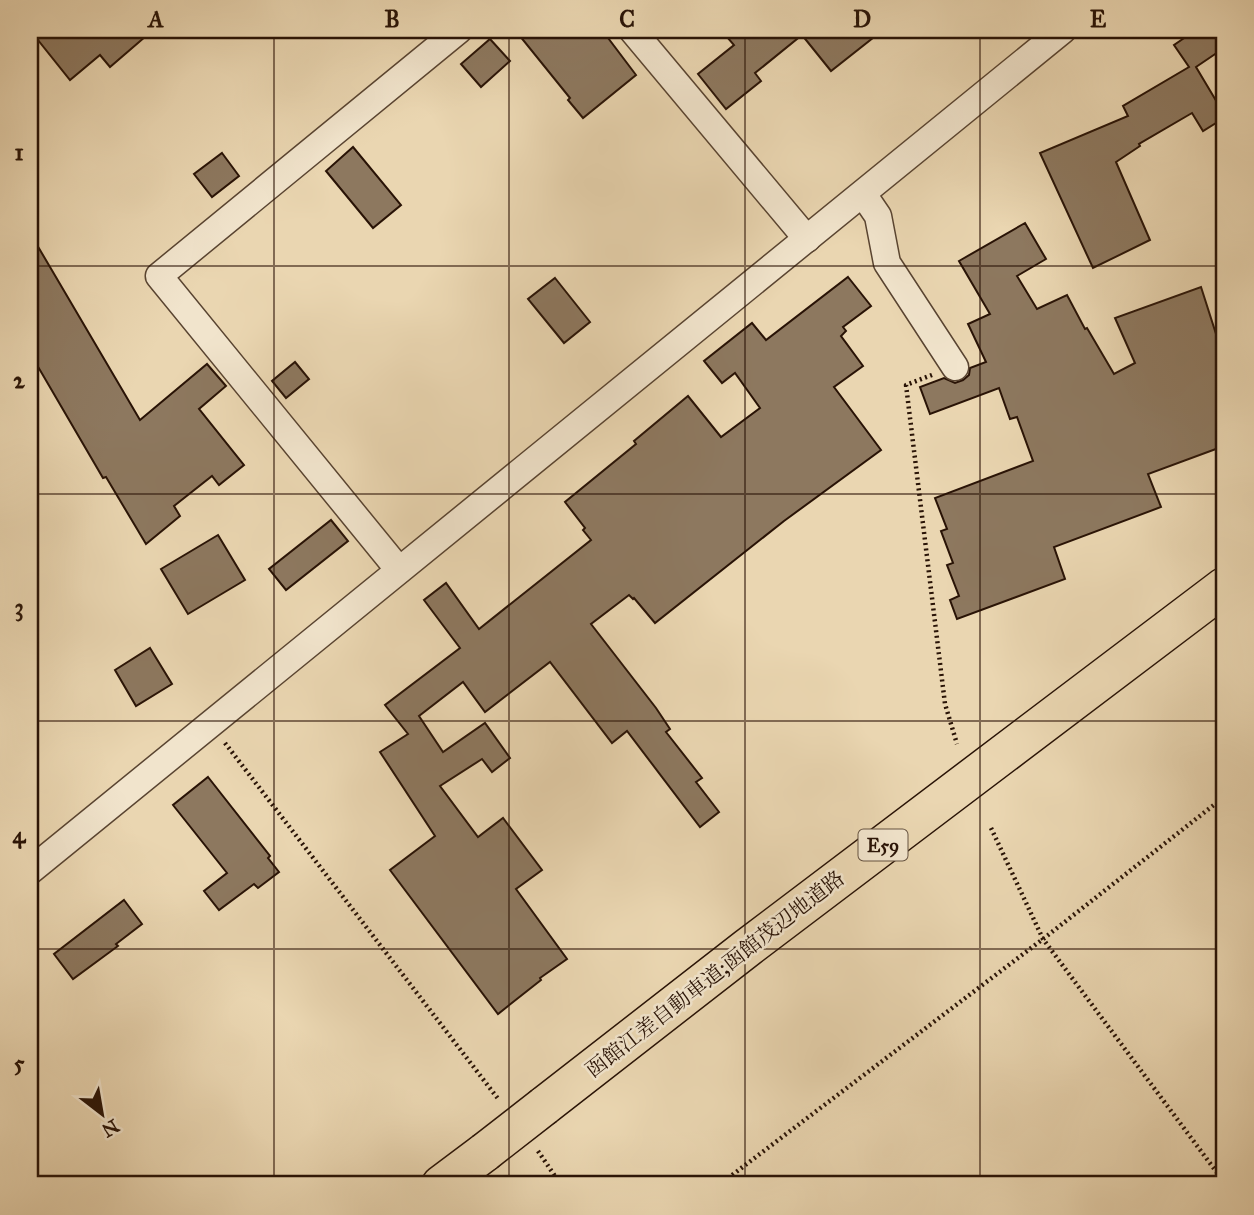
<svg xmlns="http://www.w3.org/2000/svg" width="1254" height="1215" font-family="'IM FELL Great Primer','Noto Serif JP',serif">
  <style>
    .building { fill: #8d785f; stroke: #291306; stroke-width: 2 }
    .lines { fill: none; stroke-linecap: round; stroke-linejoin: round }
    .minor-casing { stroke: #594431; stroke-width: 29 }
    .highway-casing { stroke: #291306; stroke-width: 41 }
    .path { stroke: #291306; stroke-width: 4.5; stroke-dasharray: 2 3.5; stroke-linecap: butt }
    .minor { stroke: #f1e4cc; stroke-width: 26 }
    .highway { stroke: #ead6b1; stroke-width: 38 }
    .highway-bridge-casing { stroke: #291306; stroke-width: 41; stroke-linecap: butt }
    .highway-bridge { stroke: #ead6b1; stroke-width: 38 }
    .grid { fill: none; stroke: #291306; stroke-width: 2; stroke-opacity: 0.55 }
    .labels { text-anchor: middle; stroke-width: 5; stroke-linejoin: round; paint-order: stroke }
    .shield { fill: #f1e4cc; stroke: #655241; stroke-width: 2 }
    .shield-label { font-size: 19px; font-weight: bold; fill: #291306 }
    .street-label { font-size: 21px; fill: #291306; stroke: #f1e4cc }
    .neatline { fill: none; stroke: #291306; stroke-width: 2.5 }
    .grid-label { font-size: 23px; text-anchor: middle; font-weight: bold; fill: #291306 }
  </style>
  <rect width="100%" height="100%" fill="#ead6b1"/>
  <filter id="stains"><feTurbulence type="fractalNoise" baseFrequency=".00286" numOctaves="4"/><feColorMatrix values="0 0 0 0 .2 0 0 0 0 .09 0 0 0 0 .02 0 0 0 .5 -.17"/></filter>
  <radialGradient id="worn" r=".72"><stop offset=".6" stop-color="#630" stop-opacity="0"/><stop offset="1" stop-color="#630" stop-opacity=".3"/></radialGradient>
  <!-- building -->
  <g class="building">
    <path d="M30,30H153L110,67L100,55L70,80Z"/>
    <path d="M515,30H602L636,75L583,118L568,100L570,98Z"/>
    <path d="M721,30H883L831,71L802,35L755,73L761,81L726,109L698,74L734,45Z"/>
    <path d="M1196,30H1224V48L1196,67L1224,114V118L1203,131L1192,113L1139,144L1140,146L1116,162L1150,240L1093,268L1040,153L1128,116L1123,106L1189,67L1174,45Z"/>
    <path d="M490,39L510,61L481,87L461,64Z"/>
    <path d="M353,147L401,205L373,228L326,171Z"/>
    <path d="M222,153L239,176L212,197L194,174Z"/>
    <path d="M1025,223L1046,259L1017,276L1037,309L1067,295L1085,329L1087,328L1114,374L1135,363L1115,318L1201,287L1224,359V446L1148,474L1161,507L1054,547L1065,579L957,619L950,600L959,596L947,565L953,563L941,531L947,529L935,498L1033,461L1017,417L1010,419L999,388L930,414L920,387L944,378L955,383L963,380L969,375L970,368L986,362L968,324L990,314L959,261Z"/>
    <path d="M30,233L140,420L207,364L226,386L199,409L244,465L219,485L212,476L174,506L180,516L146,544L106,477L103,478L30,353Z"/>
    <path d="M848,277L871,306L843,327L846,331L841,336L863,366L834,387L881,450L784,521L655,623L634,598L633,599L629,595L591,624L656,708L670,729L666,732L702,778L696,782L719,812L700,827L627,731L612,743L550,662L485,712L463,682L419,716L443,752L485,723L510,758L492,772L482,759L440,786L478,837L503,818L542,870L516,889L567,959L540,978L541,980L498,1014L390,870L435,836L380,752L408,734L385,705L460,648L424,600L446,583L479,629L591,540L583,530L585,528L565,502L636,444L634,441L688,396L721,437L760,408L735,373L722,383L704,361L752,323L766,340Z"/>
    <path d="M555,278L590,322L564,343L528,299Z"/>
    <path d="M295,362L309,379L286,398L272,381Z"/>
    <path d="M331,520L348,541L286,590L269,569Z"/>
    <path d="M218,535L245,580L188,614L161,569Z"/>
    <path d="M150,648L172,684L136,706L115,670Z"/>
    <path d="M208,777L270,856L268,858L279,872L258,888L254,884L219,910L204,891L227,873L173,805Z"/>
    <path d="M124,900L142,924L116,944L118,946L73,979L54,954Z"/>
  </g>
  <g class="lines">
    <!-- minor casing -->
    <g class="minor-casing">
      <g id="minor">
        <path d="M632,30L807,239"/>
        <path d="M863,194L878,216L887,263L955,367"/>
        <path d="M399,570L159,276L459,30"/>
        <path d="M30,871L1063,30"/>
      </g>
    </g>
    <!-- highway casing -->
    <g class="highway-casing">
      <g id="highway">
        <path d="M544,1106L747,948L1224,587"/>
        <path d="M441,1185L485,1152"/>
      </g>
    </g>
    <!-- path -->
    <g class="path">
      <path d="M932,375L906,385L945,704L957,744"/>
      <path d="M225,743L499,1100"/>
      <path d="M991,828L1043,939L1224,1182"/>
      <path d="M538,1151L561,1185"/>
      <path d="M719,1185L1043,939L1224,797"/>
    </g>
    <!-- minor -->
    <use href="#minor" class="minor"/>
    <!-- highway -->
    <use href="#highway" class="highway"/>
    <!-- highway-bridge casing -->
    <g class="highway-bridge-casing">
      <path id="highway-bridge" d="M485,1152L544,1106"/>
    </g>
    <!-- highway-bridge -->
    <use href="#highway-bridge" class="highway-bridge"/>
  </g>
  <!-- grid -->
  <path class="grid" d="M274,30V1185M509,30V1185M745,30V1185M980,30V1185M30,266H1224M30,494H1224M30,721H1224M30,949H1224"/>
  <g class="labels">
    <!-- shield labels -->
    <rect class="shield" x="858.5" y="829.5" width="49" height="31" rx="5"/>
    <g class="shield-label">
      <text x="883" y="852">E59</text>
    </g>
    <!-- street labels -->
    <g class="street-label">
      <text transform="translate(715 974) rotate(-38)" y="7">函館江差自動車道;函館茂辺地道路</text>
    </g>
  </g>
  <!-- margin -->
  <rect width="1254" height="1215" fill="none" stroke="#ead6b1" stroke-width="77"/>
  <!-- north arrow -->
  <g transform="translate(102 1114) rotate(149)" stroke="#f1e4cc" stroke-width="5" paint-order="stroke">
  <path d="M0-5L12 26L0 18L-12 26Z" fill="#291306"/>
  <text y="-10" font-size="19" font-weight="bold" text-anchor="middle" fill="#291306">N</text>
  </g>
  <rect x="38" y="38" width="1178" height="1138" class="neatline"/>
  <g class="grid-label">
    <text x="156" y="27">A</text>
    <text x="392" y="27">B</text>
    <text x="627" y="27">C</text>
    <text x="862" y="27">D</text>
    <text x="1098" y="27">E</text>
    <text x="19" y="160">1</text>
    <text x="19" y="388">2</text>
    <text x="19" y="615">3</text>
    <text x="19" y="843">4</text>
    <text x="19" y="1071">5</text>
  </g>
  <rect width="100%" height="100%" filter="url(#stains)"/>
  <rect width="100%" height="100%" fill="url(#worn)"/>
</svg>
